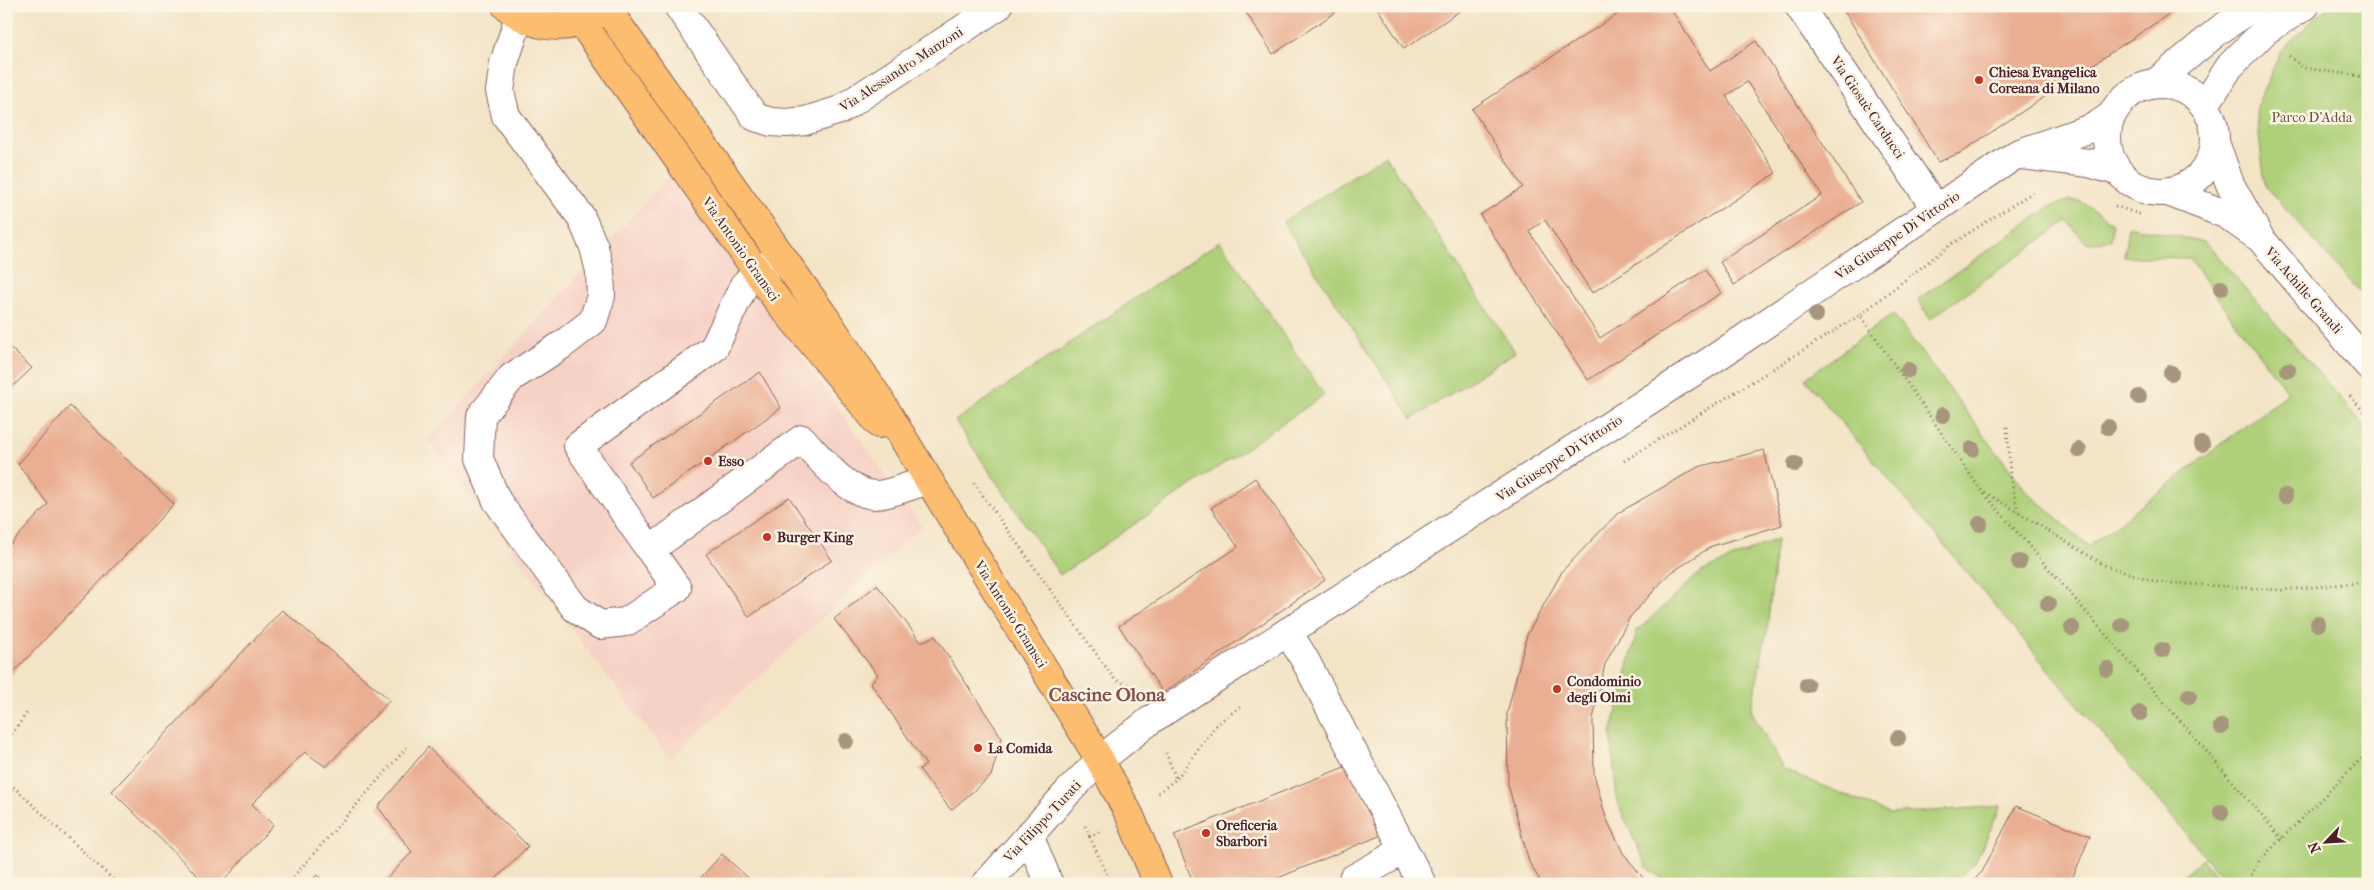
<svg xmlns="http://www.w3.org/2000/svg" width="2374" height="890" font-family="'IM FELL French Canon',serif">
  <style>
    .built { fill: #f6d1c5 }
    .green { fill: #aed079; stroke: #7c7852 }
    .building { fill: #eaaf92 }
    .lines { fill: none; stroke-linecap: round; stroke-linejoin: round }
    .minor-casing { stroke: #856461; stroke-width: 30 }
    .major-casing { stroke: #856461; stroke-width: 30 }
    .path { stroke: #856461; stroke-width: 3; stroke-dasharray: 1 4; stroke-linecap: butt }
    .minor { stroke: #fff; stroke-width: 28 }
    .major { stroke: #fcbd6e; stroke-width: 28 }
    .tree { fill: #a7957d }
    .poi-dot { fill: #c8321e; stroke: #fcf5e5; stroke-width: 2 }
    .labels { text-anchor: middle; stroke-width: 5; stroke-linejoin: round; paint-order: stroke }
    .street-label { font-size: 14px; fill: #4a1f2b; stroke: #fcf5e5 }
    .poi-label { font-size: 14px; font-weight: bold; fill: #4a1f2b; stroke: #fcf5e5; text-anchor: start }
    .park-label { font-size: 14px; fill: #685442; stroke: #fcf5e5 }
    .district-label { font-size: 19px; font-weight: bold; fill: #82514f; stroke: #fcf5e5 }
  </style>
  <rect width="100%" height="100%" fill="#fcf5e5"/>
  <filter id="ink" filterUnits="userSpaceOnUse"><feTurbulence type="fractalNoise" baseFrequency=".02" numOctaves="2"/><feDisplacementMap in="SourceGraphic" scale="10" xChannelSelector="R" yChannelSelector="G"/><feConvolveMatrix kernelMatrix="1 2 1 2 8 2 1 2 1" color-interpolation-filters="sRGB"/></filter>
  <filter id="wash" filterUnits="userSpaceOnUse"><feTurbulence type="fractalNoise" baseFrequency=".0096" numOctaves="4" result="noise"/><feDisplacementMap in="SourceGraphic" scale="20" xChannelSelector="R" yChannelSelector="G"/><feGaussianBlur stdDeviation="1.12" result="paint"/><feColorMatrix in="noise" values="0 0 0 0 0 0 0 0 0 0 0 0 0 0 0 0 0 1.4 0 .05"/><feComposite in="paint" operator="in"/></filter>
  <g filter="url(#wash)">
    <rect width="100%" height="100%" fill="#f3e4c6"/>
    <!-- built -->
    <path class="built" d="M671,174L922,526L670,759L428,440Z"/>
    <!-- green -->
    <g class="green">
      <path d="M2332,6H2368V301L2265,186L2256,108L2281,50L2320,14Z"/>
      <path d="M1385,155L1515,352L1412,419L1283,222Z"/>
      <path d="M2070,200L2080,201L2113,223L2110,240L2087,244L2067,221L1930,319L1918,299L2050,207Z"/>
      <path d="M2128,226L2205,242L2368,430V884H2228L1805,379L1893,314L2027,492L2089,546L2288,393L2228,313L2190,258L2124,257Z"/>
      <path d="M1220,241L1324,395L1060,575L955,421Z"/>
      <path d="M1777,539L1767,630L1751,710L1783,769L1890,814L2001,806L1975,863L1951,884H1670L1647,868L1617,802L1611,734L1637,631L1701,572Z"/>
      <path d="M2203,859L2222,884H2173Z"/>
    </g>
    <g id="blocks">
      <!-- building -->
      <g class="building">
        <path d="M1242,6H1345L1273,54Z"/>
        <path d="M1376,6H1467L1404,49Z"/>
        <path d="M1630,6H1669L1710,71L1756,41L1861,202L1734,285L1720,262L1822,195L1747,82L1726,96L1776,173L1592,293L1545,220L1529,231L1600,338L1705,270L1721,293L1588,380L1480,215L1523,187L1472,109Z"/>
        <path d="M1841,6H2181L1960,153L1938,162Z"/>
        <path d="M6,344L32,368L6,393Z"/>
        <path d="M760,372L781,408L653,498L629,462Z"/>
        <path d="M70,406L174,504L6,680V549L48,504L18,464Z"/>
        <path d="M1764,450L1782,525L1712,546L1669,574L1630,617L1605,664L1593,719L1594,774L1606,818L1623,853L1648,884H1542L1529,862L1508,784L1507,713L1527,635L1563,570L1618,513L1698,467Z"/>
        <path d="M1255,478L1325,580L1163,693L1119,626L1238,547L1211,508Z"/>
        <path d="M789,497L832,560L749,617L706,554Z"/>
        <path d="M877,585L921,642L935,636L1002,738L991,776L951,810L919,769L926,765L871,683L878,675L834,619Z"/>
        <path d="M282,610L390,700L326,767L305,752L252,804L273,825L221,884H206L112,791Z"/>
        <path d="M428,747L528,846L491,884H382L412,852L378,807Z"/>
        <path d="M1347,766L1384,834L1278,878L1280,884H1194L1174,835Z"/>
        <path d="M2016,806L2090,836L2070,884H1970L1982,872Z"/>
        <path d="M722,854L755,884H695Z"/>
        <path d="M317,875L328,884H308Z"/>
      </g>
    </g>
  </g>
  <g filter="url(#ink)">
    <use href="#blocks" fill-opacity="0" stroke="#856461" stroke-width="1"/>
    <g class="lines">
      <!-- minor casing -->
      <g class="minor-casing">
        <g id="minor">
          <path d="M678,6L755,117L771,122L787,123L805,121L840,110L998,6"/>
          <path d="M1799,6L1936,209"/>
          <path d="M519,17L504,63L500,91L506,116L581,217L594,247L600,271L601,296L593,321L562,345L512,377L481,416L479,459L497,501L575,608L600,625L626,622L677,588L650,550"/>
          <path d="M2154,84L2218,31L2254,6"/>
          <circle cx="2161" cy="138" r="54"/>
          <path d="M2205,105L2230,66L2266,30L2305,6"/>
          <path d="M2215,142L2230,184L2260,238L2368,365"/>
          <path d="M2021,155L2089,163L2117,171"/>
          <path d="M2168,192L2225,214L2255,235"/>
          <path d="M781,256L757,272L744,285L714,348L578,446L650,550L802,439C820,458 847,494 875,495C889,495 914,484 928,480"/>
          <path d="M1288,632L1305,660L1422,884"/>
          <path d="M1029,835L1049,884"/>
          <path d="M986,884L1068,792L1100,760L1152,719L1715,358L2017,154L2094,127L2111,116"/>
          <path d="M1355,884L1353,879L1404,850"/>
        </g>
      </g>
      <!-- major casing -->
      <g class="major-casing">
        <g id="major">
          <path d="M506,6C531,27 565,33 594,16"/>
          <path d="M570,6L777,300L879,424"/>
          <path d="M605,6L826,319L876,394L1100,760L1130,816L1158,884"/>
        </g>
      </g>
      <!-- path -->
      <g class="path">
        <path d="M2289,56L2303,68L2368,77"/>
        <path d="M2033,192L1950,245L1860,315L1980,489L2282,839"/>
        <path d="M2115,206L2142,215"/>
        <path d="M2350,396L2368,416"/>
        <path d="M2007,427L2010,476L2018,512"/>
        <path d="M1624,461L1860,315"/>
        <path d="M974,483L1115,680L1132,686L1134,690"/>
        <path d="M1985,492L2106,566L2157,582L2282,590L2368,582"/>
        <path d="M6,743L28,711"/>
        <path d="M1177,778L1217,724L1240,707"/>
        <path d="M6,780L118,884"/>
        <path d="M1158,793L1176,779L1166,753"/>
        <path d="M6,797L13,789"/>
        <path d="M1085,826L1090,837"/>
        <path d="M1099,832L1090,837L1111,884"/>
        <path d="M287,884L409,745"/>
        <path d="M2247,884L2258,862L2368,752"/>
      </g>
      <!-- minor -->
      <use href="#minor" class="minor"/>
      <!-- major -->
      <use href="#major" class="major"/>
    </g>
    <!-- trees -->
    <g class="tree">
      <circle cx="2221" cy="288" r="8"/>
      <circle cx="1816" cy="315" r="8"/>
      <circle cx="1908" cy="370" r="8"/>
      <circle cx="2288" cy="370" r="8"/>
      <circle cx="2171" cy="373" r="8"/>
      <circle cx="2139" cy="397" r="8"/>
      <circle cx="1943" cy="415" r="8"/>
      <circle cx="2108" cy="427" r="8"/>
      <circle cx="2202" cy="444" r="8"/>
      <circle cx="1972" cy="449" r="8"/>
      <circle cx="2079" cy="450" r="8"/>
      <circle cx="1795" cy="464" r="8"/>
      <circle cx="2285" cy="496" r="8"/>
      <circle cx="1980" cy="524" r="8"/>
      <circle cx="2019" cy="562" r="8"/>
      <circle cx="2048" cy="604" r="8"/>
      <circle cx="2318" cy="624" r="8"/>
      <circle cx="2122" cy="625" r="8"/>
      <circle cx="2072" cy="628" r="8"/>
      <circle cx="2162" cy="650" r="8"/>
      <circle cx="2107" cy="669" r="8"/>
      <circle cx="1807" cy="685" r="8"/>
      <circle cx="2189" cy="696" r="8"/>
      <circle cx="2140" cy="713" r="8"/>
      <circle cx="2221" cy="727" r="8"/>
      <circle cx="1898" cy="738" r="8"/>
      <circle cx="846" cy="741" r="8"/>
      <circle cx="2221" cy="812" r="8"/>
    </g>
  </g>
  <!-- markers -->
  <g class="poi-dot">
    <circle cx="1979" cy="80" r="5"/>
    <circle cx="708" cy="461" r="5"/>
    <circle cx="767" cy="537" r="5"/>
    <circle cx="1557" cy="689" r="5"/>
    <circle cx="978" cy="748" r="5"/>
    <circle cx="1206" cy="833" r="5"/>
  </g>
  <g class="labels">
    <!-- street labels -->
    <g class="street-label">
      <text transform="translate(901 69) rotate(-33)" y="5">Via Alessandro Manzoni</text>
      <text transform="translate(1868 107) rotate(56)" y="5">Via Giosuè Carducci</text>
      <text transform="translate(1897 235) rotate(-34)" y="5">Via Giuseppe Di Vittorio</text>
      <text transform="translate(741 249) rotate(55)" y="5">Via Antonio Gramsci</text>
      <text transform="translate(2304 290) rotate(49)" y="5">Via Achille Grandi</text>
      <text transform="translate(1559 458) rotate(-33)" y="5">Via Giuseppe Di Vittorio</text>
      <text transform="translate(1011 614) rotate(58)" y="5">Via Antonio Gramsci</text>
      <text transform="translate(1042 821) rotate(-47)" y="5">Via Filippo Turati</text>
    </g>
    <!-- poi labels -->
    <g class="poi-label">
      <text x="1989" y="77">Chiesa Evangelica<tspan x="1989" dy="16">Coreana di Milano</tspan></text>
      <text x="718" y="466">Esso</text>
      <text x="777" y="542">Burger King</text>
      <text x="1567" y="686">Condominio<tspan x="1567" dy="16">degli Olmi</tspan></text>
      <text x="988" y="753">La Comida</text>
      <text x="1216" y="830">Oreficeria<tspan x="1216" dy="16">Sbarbori</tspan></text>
    </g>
    <!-- park labels -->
    <g class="park-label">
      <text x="2312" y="122">Parco D'Adda</text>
    </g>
    <!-- district labels -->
    <g class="district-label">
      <text x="1107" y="701">Cascine Olona</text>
    </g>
  </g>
  <!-- margin -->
  <rect width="2374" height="890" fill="none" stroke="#fcf5e5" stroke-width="25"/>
  <!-- north arrow -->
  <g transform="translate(2326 842) rotate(245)" stroke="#fcf5e5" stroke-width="4" paint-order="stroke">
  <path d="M0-4L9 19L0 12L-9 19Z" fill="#4a1f2b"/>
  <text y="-8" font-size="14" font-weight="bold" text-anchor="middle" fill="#4a1f2b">N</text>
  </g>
</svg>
